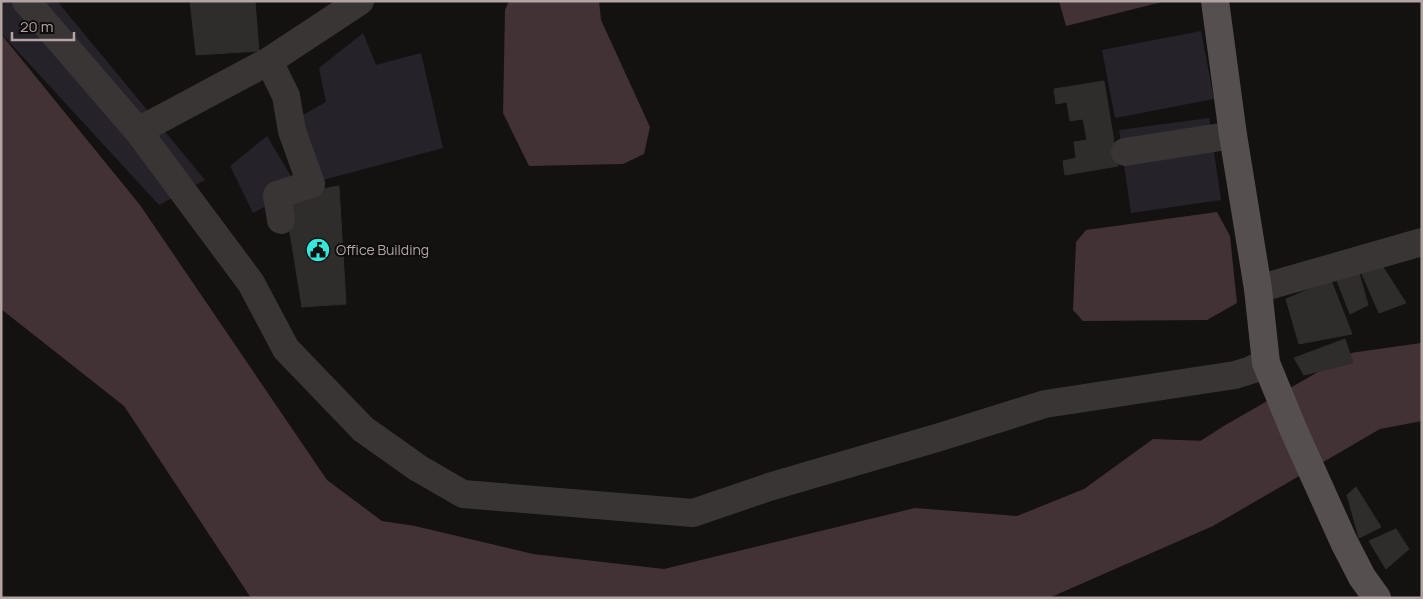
<svg xmlns="http://www.w3.org/2000/svg" width="1423" height="599" font-family="Manrope,sans-serif">
  <style>
    .green { fill: #25222a }
    .water { fill: #423135 }
    .lines { fill: none; stroke-linecap: round; stroke-linejoin: round }
    .river { stroke: #423135; stroke-width: 38 }
    .building { fill: #2f2d2c; stroke: #2f2c2b }
    .minor { stroke: #3a3535; stroke-width: 28 }
    .major { stroke: #564f4f; stroke-width: 28 }
    .labels { text-anchor: middle; stroke-width: 4; stroke-linejoin: round; paint-order: stroke }
    .poi-label { font-size: 14px; fill: #b3a4a4; stroke: #0e0d0c; text-anchor: start }
  </style>
  <rect width="100%" height="100%" fill="#131211"/>
  <!-- green -->
  <g class="green">
    <path d="M1,1H57L205,180L159,205L1,33Z"/>
    <path d="M1201,31L1214,99L1115,118L1102,50Z"/>
    <path d="M363,33L376,65L421,53L443,148L323,180L294,120L326,102L319,68Z"/>
    <path d="M1209,118L1221,200L1131,213L1119,130Z"/>
    <path d="M267,136L298,188L253,213L230,166Z"/>
  </g>
  <!-- water -->
  <g class="water">
    <path d="M509,1H599L601,20L650,127L644,154L623,164L529,166L503,113L505,10Z"/>
    <path d="M1059,1H1166L1066,26Z"/>
    <path d="M1,34L140,205L327,480L382,521L415,526L533,554L664,569L915,508L1017,516L1084,489L1153,439L1234,442L1339,382L1381,368L1422,362V421L1380,429L1213,526L1049,598H251L124,406L1,309Z"/>
    <path d="M1217,212L1230,236L1237,303L1207,320L1083,321L1073,310L1076,242L1086,230Z"/>
  </g>
  <g class="lines">
    <!-- river -->
    <path class="river" d="M1192,469L1234,442L1358,371L1422,362"/>
  </g>
  <!-- building -->
  <g class="building">
    <path d="M190,1H255L259,51L196,55Z"/>
    <path d="M1104,81L1118,166L1065,175L1063,161L1076,158L1074,142L1087,140L1083,119L1070,121L1067,102L1056,104L1054,89Z"/>
    <path d="M339,186L346,304L302,307L284,196Z"/>
    <path d="M1383,267L1406,303L1379,313L1362,274Z"/>
    <path d="M1358,269L1368,305L1350,314L1337,281Z"/>
    <path d="M1331,280L1352,334L1299,344L1286,299Z"/>
    <path d="M1345,339L1353,363L1304,375L1294,358Z"/>
    <path d="M1356,487L1381,527L1359,538L1347,495Z"/>
    <path d="M1396,529L1409,549L1386,569L1369,541Z"/>
  </g>
  <g class="lines">
    <!-- minor -->
    <g class="minor">
      <path d="M26,1L138,131L269,61L360,1"/>
      <path d="M269,61L286,96L292,131L311,184L277,195L281,220"/>
      <path d="M138,131L251,283L286,349L363,429L418,468L463,494L693,513L769,487L940,437L1045,404L1235,375L1251,370L1266,363"/>
      <path d="M1125,152L1233,135"/>
      <path d="M1258,289L1422,242"/>
    </g>
    <!-- major -->
    <path class="major" d="M1215,1L1233,135L1258,289L1266,363L1294,431L1344,542L1362,577L1377,598"/>
  </g>
  <!-- icons -->
  <defs>
    <g id="civic-disc" transform="scale(1.25)"><circle r="9.5" fill="#36e6db" stroke="#0e0d0c"/><path d="M-.6-6.5H3V-4.5H.6V-3L4-1V1h2V6H-6V1h2V-1L-.6-3ZM-1.2 2.5V6h2.4V2.5Z" fill="#111"/></g>
  </defs>
  <g fill-rule="evenodd">
    <use href="#civic-disc" x="318" y="250"/>
  </g>
  <g class="labels">
    <!-- poi labels -->
    <g class="poi-label">
      <text x="336" y="255">Office Building</text>
    </g>
  </g>
  <!-- border -->
  <rect width="1423" height="599" fill="none" stroke="#b3a4a4" stroke-width="5"/>
  <!-- scale -->
  <path d="M12 32v8h62v-8" fill="none" stroke="#b3a4a4" stroke-width="2.5"/>
  <text x="20" y="32" font-size="15" fill="#b3a4a4" stroke="#0e0d0c" stroke-width="4" paint-order="stroke">20 m</text>
</svg>
